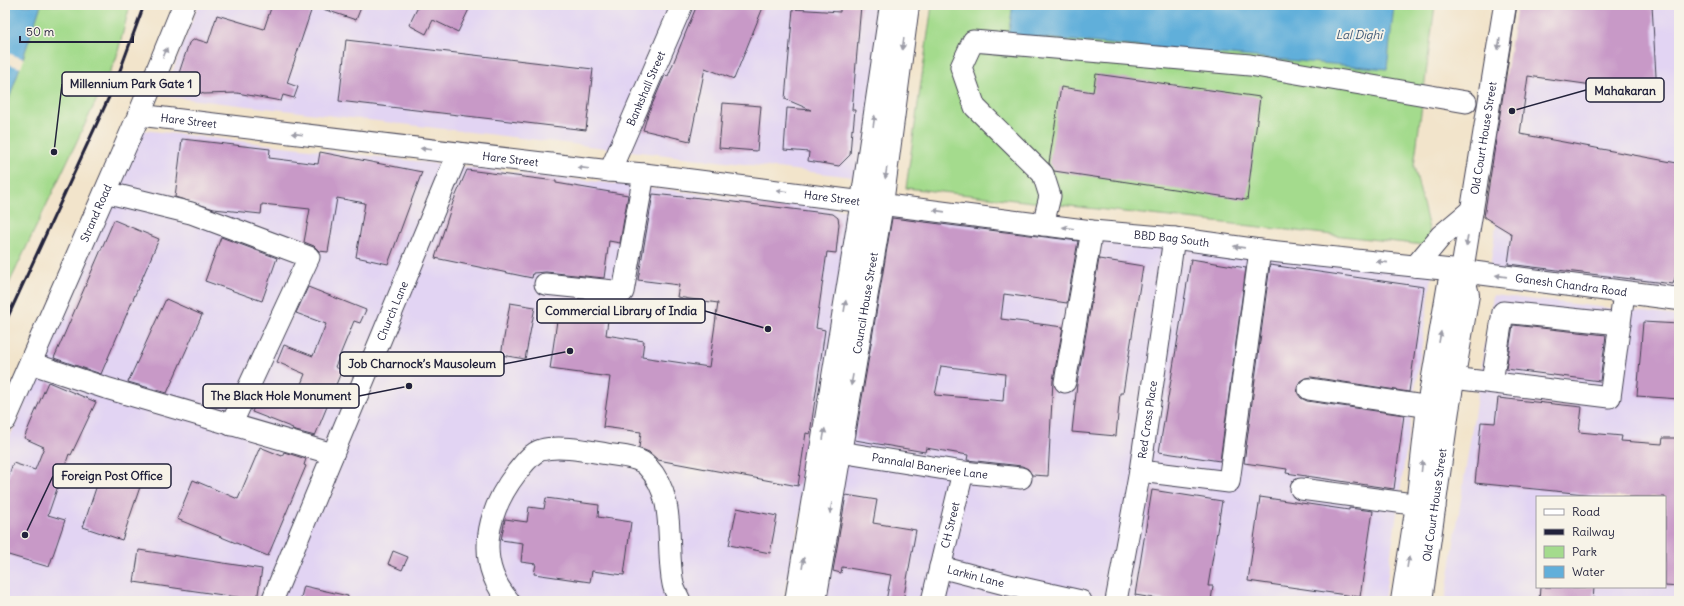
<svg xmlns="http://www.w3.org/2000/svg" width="1684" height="606" font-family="Delius,sans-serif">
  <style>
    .built { fill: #e2d4f3; fill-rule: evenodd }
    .green { fill: #a4db8d; stroke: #637e64 }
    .water { fill: #61afda; stroke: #42688a }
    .pier { fill: #f2e4cb }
    .building { fill: #c899c7; fill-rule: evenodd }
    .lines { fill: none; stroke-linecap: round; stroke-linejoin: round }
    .minor-casing { stroke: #413f51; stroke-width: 23 }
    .major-casing { stroke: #413f51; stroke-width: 24 }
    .minor { stroke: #fff; stroke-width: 21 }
    .major { stroke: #fff; stroke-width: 22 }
    .rail { stroke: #22223b; stroke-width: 3 }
    .oneway { fill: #9c9ca7 }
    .labels { text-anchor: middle; stroke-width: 4; stroke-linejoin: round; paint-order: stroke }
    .street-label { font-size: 11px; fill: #22223b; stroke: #f7f3e8 }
    .water-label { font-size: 12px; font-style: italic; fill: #385373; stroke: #f7f3e8 }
    .leader { fill: none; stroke: #22223b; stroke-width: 1.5 }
    .callout-dot { fill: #22223b; stroke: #f7f3e8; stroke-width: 1.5 }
    .callout { fill: #f7f3e8; stroke: #22223b; stroke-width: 1.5 }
    .callout-label { font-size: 12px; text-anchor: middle; font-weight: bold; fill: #22223b }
  </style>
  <rect width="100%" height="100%" fill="#f7f3e8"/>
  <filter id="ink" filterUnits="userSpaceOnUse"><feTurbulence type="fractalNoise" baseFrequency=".025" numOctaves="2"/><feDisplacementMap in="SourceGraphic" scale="8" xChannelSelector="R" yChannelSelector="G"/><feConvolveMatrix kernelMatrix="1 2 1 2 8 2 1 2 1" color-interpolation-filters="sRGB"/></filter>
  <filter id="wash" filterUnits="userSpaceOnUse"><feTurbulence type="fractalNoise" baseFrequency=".012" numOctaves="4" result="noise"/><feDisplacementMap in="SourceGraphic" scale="16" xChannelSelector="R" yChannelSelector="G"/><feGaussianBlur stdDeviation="0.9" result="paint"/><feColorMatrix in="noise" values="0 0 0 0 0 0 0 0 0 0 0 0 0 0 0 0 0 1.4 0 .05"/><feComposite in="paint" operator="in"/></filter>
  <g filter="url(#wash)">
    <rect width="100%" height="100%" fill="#f2e4cb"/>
    <!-- built -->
    <g class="built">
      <path d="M198,5H888L863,178L163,96Z"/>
      <path d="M1530,5H1679V292L1489,273Z"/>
      <path d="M142,130L863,212L783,601H5V448Z"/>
      <path d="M871,212L1433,269L1384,601H801Z"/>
      <path d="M1493,295L1679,316V601H1445ZM1537,497H1665V587H1537Z"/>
    </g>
    <!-- green -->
    <g class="green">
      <path d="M41,5H130L116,59L5,292V94Z"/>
      <path d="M932,5H1435L1414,166L1433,246L906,188Z"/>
    </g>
    <!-- water -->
    <g class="water">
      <path d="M5,5H41L5,111Z"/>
      <path d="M1013,5H1394L1387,69L1008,35Z"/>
    </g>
    <!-- pier -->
    <path class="pier" d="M5,52L24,59L21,68L5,63Z"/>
    <g id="blocks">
      <!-- building -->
      <g class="building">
        <path d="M272,5H313L287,83L298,87L294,98L283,95L281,101L237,93L204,94L201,93L179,73L189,43L195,39L208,43L217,15L264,29Z"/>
        <path d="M318,5H362L356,20L317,7Z"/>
        <path d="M419,5H471L458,32L433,20L426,34L409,25Z"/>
        <path d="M697,5H764L734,79L705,68L690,141L643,130L648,114L665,75L668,76Z"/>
        <path d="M840,5H861L852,110H855L853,130L852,129L850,155L839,166L808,161L809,152L784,150L787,108L811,110L785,99L793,9L840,12Z"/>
        <path d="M1517,5H1652L1657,94L1528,76L1520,134L1677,163L1679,256L1677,272L1673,284L1508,264L1512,234L1484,217Z"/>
        <path d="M346,40L593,69L586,130L339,101Z"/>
        <path d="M1096,74L1260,97L1247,200L1054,171L1049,163L1061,87L1093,92Z"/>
        <path d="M723,103L761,106L757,151L719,148Z"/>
        <path d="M182,139L270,149L269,158L318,164L320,152L422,172L388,264L356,257L365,203L337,198L328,252L319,251L314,246L304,242L310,209L262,204L261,214L214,209L175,197Z"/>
        <path d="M467,170L556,181V183L628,195L620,243L609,241L604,278L546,272L533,273L532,278L435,258L453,202Z"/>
        <path d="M653,194L692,198V197L833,214L838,218L839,224L836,253L827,252L816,328L825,330L810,434L806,433L798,486L658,460L649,452L639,448L641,432L603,427L610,377L550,369L559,307L609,313L606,335L644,341L642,357L709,367L718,303L677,297L679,285L638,280Z"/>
        <path d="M892,218L1078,241L1067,303L1004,294L1001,319L1063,327L1053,380L1048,476L1032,475L1028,469L1022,466L967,460L968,455L926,448L925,452L855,440ZM941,366L1005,374L1003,401L935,395Z"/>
        <path d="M114,220L159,239L101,374L54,358Z"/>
        <path d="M221,237L277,258L262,301L205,281Z"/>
        <path d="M1099,259L1143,266L1123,393H1120L1116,436L1072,432L1077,384Z"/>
        <path d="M1191,259L1246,268L1220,461L1159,452Z"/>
        <path d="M1270,265L1424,287L1409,392L1311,377L1305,378L1300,381L1297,388L1298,394L1301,398L1307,401L1404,415L1394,489L1286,473L1287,469L1244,463Z"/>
        <path d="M308,287L366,310L360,323L354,321L335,367L342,370L315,436L292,430L293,428L252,412L259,394L292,407L305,374L277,362L284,345L313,356L326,324L296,313Z"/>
        <path d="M166,299L202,315L167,393L128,382Z"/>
        <path d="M510,303L535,307L525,359L501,355Z"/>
        <path d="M1643,322L1679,324V399L1637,396Z"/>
        <path d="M1513,325L1606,335L1600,381L1506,369Z"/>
        <path d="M48,382L96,402L71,455L69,454L48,515L65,520L49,567L5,554V487L13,463L35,470L44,447L24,438Z"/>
        <path d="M1498,398L1582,407L1579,432L1622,436L1621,441L1662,444L1663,438H1679V587L1665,586V497H1614L1475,483L1481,422L1495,423Z"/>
        <path d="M260,447L282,456L284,452L306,459L304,465L306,466L268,556L177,519L193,480L238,499Z"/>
        <path d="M101,473L140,487L122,540L83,527Z"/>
        <path d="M1152,490L1222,501L1208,586H1213L1211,601H1172L1135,595Z"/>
        <path d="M846,495L877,500L873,523L916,530L903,601H886L891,575L842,567L841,573L833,571Z"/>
        <path d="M1260,497L1349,510V508L1373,511L1360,597L1248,581Z"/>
        <path d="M546,498L599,505L598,517L631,522L624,575L592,571L590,582L534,574L536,564L521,562L523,543L501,540L505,519L527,522L529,507L544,509Z"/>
        <path d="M737,508L777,516L770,553L729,545Z"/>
        <path d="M139,550L262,569L257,600L134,582Z"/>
        <path d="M393,551L408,557L402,570L388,564Z"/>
        <path d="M304,586L348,596L347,601H300Z"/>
        <path d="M1540,587H1594L1593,601H1539Z"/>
      </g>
    </g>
  </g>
  <g filter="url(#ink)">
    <use href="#blocks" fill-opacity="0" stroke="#413f51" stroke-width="1"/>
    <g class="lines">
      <!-- minor casing -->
      <g class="minor-casing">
        <g id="minor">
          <path id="s1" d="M139,115L610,171L644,174L1092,231L1174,238L1260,250L1462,271"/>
          <path id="s2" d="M610,171L682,5"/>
          <path d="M105,192L191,213L309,257L231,425"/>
          <path d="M1043,225L1050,196L1043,174L975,107L961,67L973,41L1250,65L1466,102"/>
          <path d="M545,284L623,292L644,174"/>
          <path d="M30,363L106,388L333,454"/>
          <path d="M1453,378L1610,397L1624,293"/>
          <path d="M1065,382L1092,231"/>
          <path d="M1492,382L1503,312L1620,324"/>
          <path d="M1309,389L1444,409"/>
          <path id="s3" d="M840,452L963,472L1021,478"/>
          <path d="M1140,471L1229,482L1260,250"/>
          <path d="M1301,489L1435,507"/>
          <path id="s4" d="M940,567L1009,585L1081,601"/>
          <path id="s5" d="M272,601L458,153"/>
          <path d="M509,601C474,561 487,511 517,472C523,465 531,453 541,450C560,445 588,451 607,454C619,456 638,456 647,466C678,498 665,546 673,584C674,590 678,596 680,601"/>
          <path id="s6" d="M932,601L963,472"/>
          <path id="s7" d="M1116,601L1140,471L1174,238"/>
        </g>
      </g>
      <!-- major casing -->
      <g class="major-casing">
        <g id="major">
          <path d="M1416,266L1441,236L1472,210"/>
          <path id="s8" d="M1462,271L1679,299"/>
          <path id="s9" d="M5,420L139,115L184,5"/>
          <path d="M796,601L862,201L891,5"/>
          <path id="s10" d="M815,601L882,204L908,5"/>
          <path d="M1402,601L1417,505L1428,406L1449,283L1462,271"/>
          <path id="s11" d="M1421,601L1448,410L1468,295L1462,271L1505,5"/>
        </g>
      </g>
      <!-- minor -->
      <use href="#minor" class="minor"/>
      <!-- major -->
      <use href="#major" class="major"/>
      <!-- rail -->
      <path class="rail" d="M5,323L115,84L144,5"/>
    </g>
    <!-- one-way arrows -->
    <defs><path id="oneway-solid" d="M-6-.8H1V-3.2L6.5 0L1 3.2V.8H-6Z"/></defs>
    <g class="oneway">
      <use href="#oneway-solid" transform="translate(903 44) rotate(98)"/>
      <use href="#oneway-solid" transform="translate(1499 44) rotate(99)"/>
      <use href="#oneway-solid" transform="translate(165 53) rotate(-68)"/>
      <use href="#oneway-solid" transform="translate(874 121) rotate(-82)"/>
      <use href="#oneway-solid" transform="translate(297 134) rotate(-173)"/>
      <use href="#oneway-solid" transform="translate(426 149) rotate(-173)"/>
      <use href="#oneway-solid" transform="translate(583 168) rotate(-173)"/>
      <use href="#oneway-solid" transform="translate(886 173) rotate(98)"/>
      <use href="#oneway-solid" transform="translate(782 191) rotate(-173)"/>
      <use href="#oneway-solid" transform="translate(939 211) rotate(-172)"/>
      <use href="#oneway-solid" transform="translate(1068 228) rotate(-172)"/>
      <use href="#oneway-solid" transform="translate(1467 241) rotate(99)"/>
      <use href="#oneway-solid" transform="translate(1239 247) rotate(-172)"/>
      <use href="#oneway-solid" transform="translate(1382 262) rotate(-174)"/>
      <use href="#oneway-solid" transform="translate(1501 276) rotate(-172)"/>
      <use href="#oneway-solid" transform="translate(845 306) rotate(-81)"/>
      <use href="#oneway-solid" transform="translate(1440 337) rotate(-80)"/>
      <use href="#oneway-solid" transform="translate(852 380) rotate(100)"/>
      <use href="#oneway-solid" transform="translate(824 434) rotate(-81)"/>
      <use href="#oneway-solid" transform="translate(1422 466) rotate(-84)"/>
      <use href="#oneway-solid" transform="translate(831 508) rotate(100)"/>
      <use href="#oneway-solid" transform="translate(1408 562) rotate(-81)"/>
      <use href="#oneway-solid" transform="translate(803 563) rotate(-81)"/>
    </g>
  </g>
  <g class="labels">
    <!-- street labels -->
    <g class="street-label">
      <text dy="4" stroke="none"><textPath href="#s2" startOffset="90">Bankshall Street</textPath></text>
      <text dy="4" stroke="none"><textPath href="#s1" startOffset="50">Hare Street</textPath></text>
      <text dy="4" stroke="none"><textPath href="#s11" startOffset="469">Old Court House Street</textPath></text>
      <text dy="4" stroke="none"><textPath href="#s1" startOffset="374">Hare Street</textPath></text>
      <text dy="4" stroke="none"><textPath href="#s1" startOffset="698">Hare Street</textPath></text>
      <text dy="4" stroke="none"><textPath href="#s9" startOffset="226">Strand Road</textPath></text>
      <text dy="4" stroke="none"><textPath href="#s1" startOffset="1040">BBD Bag South</textPath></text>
      <text dy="4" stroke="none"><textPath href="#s8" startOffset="110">Ganesh Chandra Road</textPath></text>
      <text dy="4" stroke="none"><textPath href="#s10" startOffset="302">Council House Street</textPath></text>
      <text dy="4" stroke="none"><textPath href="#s5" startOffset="314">Church Lane</textPath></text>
      <text dy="4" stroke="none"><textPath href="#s7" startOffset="184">Red Cross Place</textPath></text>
      <text dy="4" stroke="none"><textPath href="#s3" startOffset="91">Pannalal Banerjee Lane</textPath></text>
      <text dy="4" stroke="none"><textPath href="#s11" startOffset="97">Old Court House Street</textPath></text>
      <text dy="4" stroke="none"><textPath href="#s6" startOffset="78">CH Street</textPath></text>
      <text dy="4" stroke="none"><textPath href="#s4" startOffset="37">Larkin Lane</textPath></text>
    </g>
    <!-- water labels -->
    <g class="water-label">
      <text x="1359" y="39">Lal Dighi</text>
    </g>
  </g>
  <!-- callouts -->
  <path class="leader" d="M54 152L62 84M1512 111L1586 90M768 329L705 311M570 351L504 364M409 386L359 396M25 535L53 476"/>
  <g class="callout-dot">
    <circle cx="54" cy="152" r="4"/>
    <circle cx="1512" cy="111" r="4"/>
    <circle cx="768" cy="329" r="4"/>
    <circle cx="570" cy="351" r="4"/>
    <circle cx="409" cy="386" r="4"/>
    <circle cx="25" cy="535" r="4"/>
  </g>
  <g class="callout">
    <rect x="62" y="72" width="138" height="24" rx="4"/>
    <rect x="1586" y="78" width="78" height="24" rx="4"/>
    <rect x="537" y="299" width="168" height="24" rx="4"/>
    <rect x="340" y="352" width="164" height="24" rx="4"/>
    <rect x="203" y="384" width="156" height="24" rx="4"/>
    <rect x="53" y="464" width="118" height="24" rx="4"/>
  </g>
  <g class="callout-label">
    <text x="131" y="88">Millennium Park Gate 1</text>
    <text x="1625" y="95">Mahakaran</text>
    <text x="621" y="315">Commercial Library of India</text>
    <text x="422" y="368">Job Charnock’s Mausoleum</text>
    <text x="281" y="400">The Black Hole Monument</text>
    <text x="112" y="480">Foreign Post Office</text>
  </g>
  <!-- margin -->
  <rect width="1684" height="606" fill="none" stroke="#f7f3e8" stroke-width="20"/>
  <!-- legend -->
  <rect x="1536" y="496" width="130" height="92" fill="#f7f3e8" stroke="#a29fa3"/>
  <rect x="1544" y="509" width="20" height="6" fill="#ffffff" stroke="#a29fa3"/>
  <text x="1572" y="516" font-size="12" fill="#22223b">Road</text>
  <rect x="1544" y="529" width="20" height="6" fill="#22223b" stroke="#a29fa3"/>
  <text x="1572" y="536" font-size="12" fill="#22223b">Railway</text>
  <rect x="1544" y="546" width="20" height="12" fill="#a4db8d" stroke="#a29fa3"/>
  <text x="1572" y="556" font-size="12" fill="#22223b">Park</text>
  <rect x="1544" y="566" width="20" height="12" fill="#61afda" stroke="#a29fa3"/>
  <text x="1572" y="576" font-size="12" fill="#22223b">Water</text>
  <!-- scale -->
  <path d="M20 36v6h113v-6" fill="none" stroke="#22223b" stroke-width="2"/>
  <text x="26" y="36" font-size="12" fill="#22223b" stroke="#f7f3e8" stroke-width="3" paint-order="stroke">50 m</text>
</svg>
